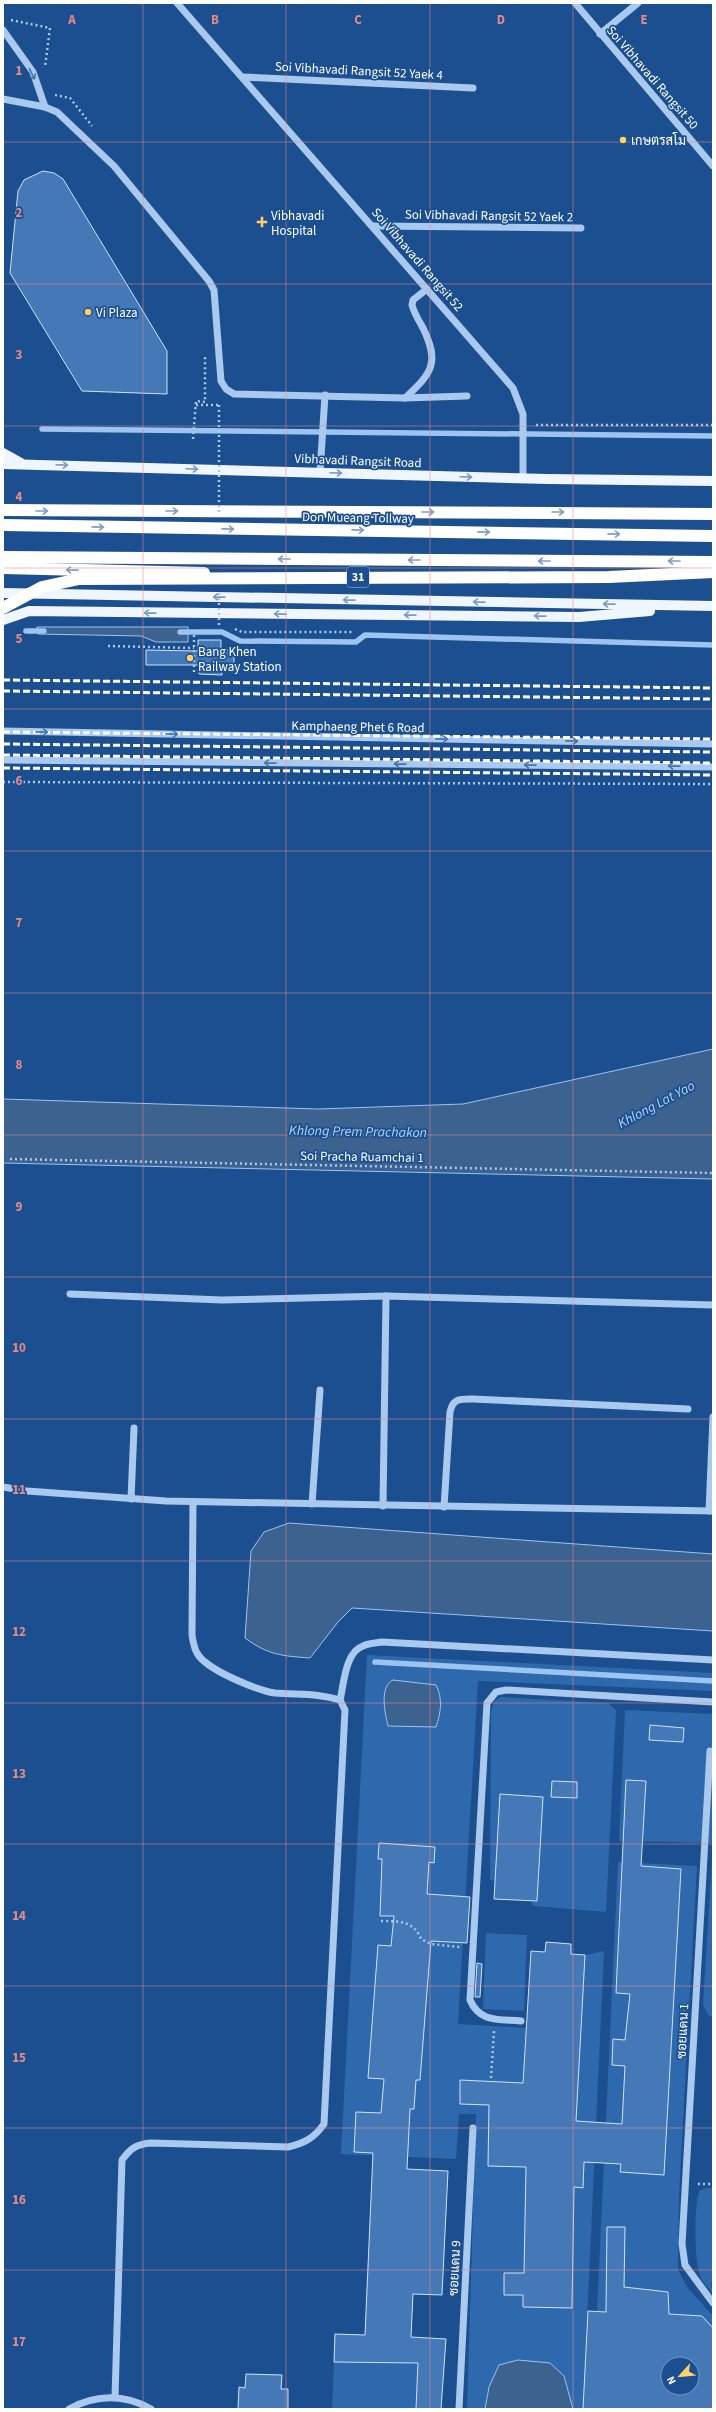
<svg xmlns="http://www.w3.org/2000/svg" width="716" height="2412" font-family="'Source Sans 3',Sarabun,sans-serif">
  <style>
    .green { fill: #2e69ad }
    .water { fill: #3c6290; stroke: #9cc4f0 }
    .lines { fill: none; stroke-linecap: round; stroke-linejoin: round }
    .stream { stroke: #9cc4f0; stroke-width: 5.5 }
    .building { fill: #4478b7; stroke: #cfe3fa; fill-rule: evenodd }
    .path { stroke: #a9c9ee; stroke-width: 2.5; stroke-dasharray: 2 3; stroke-linecap: butt }
    .minor { stroke: #a9c9ee; stroke-width: 7 }
    .major { stroke: #f0f6ff; stroke-width: 10 }
    .highway { stroke: #fff; stroke-width: 12 }
    .rail { stroke: #fff; stroke-width: 3; stroke-dasharray: 7 3; stroke-linecap: butt }
    .path-bridge { stroke: #a9c9ee; stroke-width: 2.5; stroke-dasharray: 2 3; stroke-linecap: butt }
    .highway-bridge { stroke: #fff; stroke-width: 12 }
    .oneway { stroke: #4674ac }
    .oneway2 { stroke: #7b9ac1 }
    .oneway3 { stroke: #829ec1 }
    .grid { fill: none; stroke: #e88989; stroke-width: 1; stroke-opacity: 0.55 }
    .poi-dot { fill: #ffd166; stroke: #1b4f8f; stroke-width: 1.5 }
    .labels { text-anchor: middle; stroke-width: 3.5; stroke-linejoin: round; paint-order: stroke }
    .shield { fill: #1b4f8f; stroke: #bbcadd; stroke-width: 1 }
    .shield-label { font-size: 12px; font-weight: bold; fill: #fff }
    .street-label { font-size: 13px; fill: #fff; stroke: #1b4f8f }
    .poi-label { font-size: 13px; fill: #fff; stroke: #1b4f8f; text-anchor: start }
    .water-label { font-size: 14px; font-style: italic; fill: #b5d3f5; stroke: #1b4f8f }
    .grid-label { font-size: 13px; text-anchor: middle; font-weight: bold; fill: #e88989; stroke: #1b4f8f; stroke-width: 3.5; stroke-linejoin: round; paint-order: stroke }
  </style>
  <rect width="100%" height="100%" fill="#1b4f8f"/>
  <!-- green -->
  <g class="green">
    <path d="M367,1655L713,1673V1691L478,1681L458,2024L526,2028L523,2086L585,1955L604,1951L583,2409H467L476,2114H459L456,2159L341,2154Z"/>
    <path d="M501,1697L608,1703L616,1710L606,1912L534,1906L518,1884L490,1880L491,1713L494,1701Z"/>
    <path d="M625,1710L713,1714V2017L708,2015L703,2005L713,1843L619,1841Z"/>
    <path d="M618,1862L697,1866L679,2194L678,2270L687,2287L713,2316V2328L669,2314L668,2292L636,2289L633,2313L597,2311Z"/>
    <path d="M486,1933L527,1935L524,2011L483,2009Z"/>
    <path d="M706,2188H713V2281L711,2283L713,2294C709,2288 702,2282 700,2276C694,2258 694,2209 699,2191Z"/>
    <path d="M334,2362L418,2363L416,2409H332Z"/>
  </g>
  <!-- water -->
  <g class="water">
    <path d="M37,627H188V642H156L141,636L38,634Z"/>
    <path d="M713,1049V1179L3,1163V1099L318,1109L463,1104Z"/>
    <path d="M289,1523L713,1554V1631L352,1608L338,1622L310,1658C282,1656 268,1655 245,1638L251,1551L264,1532Z"/>
    <path d="M393,1680L436,1685C443,1699 441,1712 436,1727L388,1726C385,1713 379,1687 393,1680Z"/>
    <path d="M518,2360L550,2363L564,2376L573,2409H485L489,2387L499,2365Z"/>
  </g>
  <g class="lines">
    <!-- stream -->
    <g class="stream">
      <path d="M42,429L713,436"/>
      <path d="M26,631H44"/>
      <path d="M180,632H222L240,641L356,642L365,635L713,645"/>
      <path d="M375,1662L713,1681"/>
    </g>
  </g>
  <!-- building -->
  <g class="building">
    <path d="M43,171L54,173L63,179L167,351V394L82,391L10,273L18,191L24,180Z"/>
    <path d="M198,640H221V650H234V666L222,665V675L199,674V665H146V650L198,651Z"/>
    <path d="M650,1725L684,1728L683,1742L649,1740Z"/>
    <path d="M626,1780L646,1781L641,1866L681,1869L664,2175L620,2172L621,2164L584,2162L583,2188L574,2187L572,2308L523,2307V2295H504V2273H524L526,2167L488,2166L489,2105L460,2104V2080L523,2083L531,1951L545,1952L546,1942L571,1944V1954L585,1955L576,2121L622,2124L625,2066L612,2065L613,2039L625,2040L630,1994L616,1993Z"/>
    <path d="M552,1781L577,1782V1798L551,1797Z"/>
    <path d="M500,1794L543,1797L537,1901L494,1899Z"/>
    <path d="M379,1843L435,1847L434,1863L429,1862L427,1894L470,1897L467,1943L431,1941L420,2080H416L414,2109H410L407,2169L448,2171L442,2295L413,2294L411,2337L446,2339L441,2409H416L418,2363L334,2362L335,2334L365,2335L373,2153L354,2152L356,2112L381,2113L384,2079L368,2078L378,1945L391,1946L394,1916H380L382,1859H378Z"/>
    <path d="M477,1963L482,1964L480,1997H475Z"/>
    <path d="M607,2227H625L624,2287L668,2292L669,2314L702,2316L713,2328V2409H583L588,2311L606,2312ZM668,2364H692V2388H668Z"/>
    <path d="M246,2374L282,2375L281,2389H288V2409H238L239,2387L245,2388Z"/>
  </g>
  <g class="lines">
    <!-- path -->
    <g class="path">
      <path d="M11,20L50,28L45,67"/>
      <path d="M55,95L70,98L92,126"/>
      <path d="M196,405H219"/>
      <path d="M536,425H713"/>
      <path d="M193,439L196,401L205,402V356"/>
      <path d="M235,629L242,632H352"/>
      <path d="M108,646L194,648"/>
      <path d="M3,669H4"/>
      <path d="M194,672V627"/>
      <path d="M3,782L713,784"/>
      <path d="M10,1159L713,1173"/>
      <path d="M381,1921C399,1921 414,1921 421,1939L431,1944L460,1947"/>
      <path d="M491,2078L494,2031"/>
      <path d="M698,2184H713"/>
    </g>
    <!-- minor -->
    <g class="minor">
      <path d="M177,3L513,388L523,414V478"/>
      <path d="M575,3L713,166"/>
      <path d="M3,30L33,72L45,107"/>
      <path d="M600,34L638,3"/>
      <path d="M243,77L473,88"/>
      <path d="M3,99L45,107L57,112L114,166L209,281L214,290L221,381L226,389L234,394L405,398L467,396"/>
      <path d="M373,226L581,228"/>
      <path d="M405,398C432,373 440,363 423,328C419,321 414,313 412,305L413,300L427,289"/>
      <path d="M320,472L325,395"/>
      <path d="M3,731L713,744"/>
      <path d="M3,760L713,767"/>
      <path d="M70,1294L222,1300L386,1296"/>
      <path d="M3,1487L27,1491L166,1501L713,1511"/>
      <path d="M131,1499L134,1428"/>
      <path d="M312,1504L320,1390"/>
      <path d="M383,1506L386,1296L713,1305"/>
      <path d="M444,1507L450,1412C453,1398 460,1399 473,1399L688,1409"/>
      <path d="M709,1511L713,1417"/>
      <path d="M340,1700C344,1684 345,1652 363,1646C368,1643 376,1643 382,1642L713,1660"/>
      <path d="M710,1751L682,2244L685,2265L713,2303"/>
      <path d="M521,2021C499,2019 480,2023 470,2000L487,1703L496,1692L506,1690L713,1702"/>
      <path d="M115,2397L122,2160C130,2149 136,2144 151,2143L288,2147C305,2143 314,2138 324,2124L345,1710L340,1700C319,1693 297,1695 275,1693C257,1690 206,1670 197,1653C194,1648 193,1641 192,1635L193,1502"/>
      <path d="M69,2409C96,2394 125,2394 151,2409"/>
      <path d="M459,2409L473,2128"/>
    </g>
    <!-- major -->
    <g class="major">
      <path d="M3,453L21,463"/>
      <path d="M3,464L548,479L713,481"/>
      <path d="M3,593L713,606"/>
      <path d="M3,620L29,611L579,617L650,611"/>
    </g>
    <!-- highway -->
    <g class="highway">
      <path d="M3,510L713,514"/>
      <path d="M445,532L713,536"/>
      <path d="M3,568L204,573"/>
    </g>
    <!-- rail -->
    <g class="rail">
      <path d="M3,680L713,688"/>
      <path d="M3,691L713,699"/>
      <path d="M3,732L713,739"/>
      <path d="M3,744L713,752"/>
      <path d="M3,755L713,763"/>
      <path d="M3,768L713,775"/>
    </g>
    <!-- path-bridge -->
    <g class="path-bridge">
      <path d="M219,405V514"/>
      <path d="M219,593V628"/>
    </g>
    <!-- highway-bridge -->
    <g class="highway-bridge">
      <path d="M3,525L445,532"/>
      <path d="M3,557L713,562"/>
      <path d="M3,608L42,587L79,579L609,577L713,572"/>
    </g>
  </g>
  <!-- one-way arrows -->
  <defs><path id="oneway-shaft" d="M-6 0H5M1.5-3L5.5 0L1.5 3" fill="none" stroke-width="1.6" stroke-linecap="round" stroke-linejoin="round"/></defs>
  <g class="oneway">
    <use href="#oneway-shaft" transform="translate(32 74) rotate(64)"/>
    <use href="#oneway-shaft" transform="translate(42 732) rotate(1)"/>
    <use href="#oneway-shaft" transform="translate(172 734) rotate(1)"/>
    <use href="#oneway-shaft" transform="translate(442 739) rotate(1)"/>
    <use href="#oneway-shaft" transform="translate(572 741) rotate(1)"/>
    <use href="#oneway-shaft" transform="translate(270 763) rotate(-179)"/>
    <use href="#oneway-shaft" transform="translate(400 764) rotate(-179)"/>
    <use href="#oneway-shaft" transform="translate(530 765) rotate(-179)"/>
    <use href="#oneway-shaft" transform="translate(674 766) rotate(-179)"/>
  </g>
  <g class="oneway2">
    <use href="#oneway-shaft" transform="translate(62 465) rotate(2)"/>
    <use href="#oneway-shaft" transform="translate(192 469) rotate(2)"/>
    <use href="#oneway-shaft" transform="translate(336 473) rotate(2)"/>
    <use href="#oneway-shaft" transform="translate(466 477) rotate(2)"/>
    <use href="#oneway-shaft" transform="translate(219 597) rotate(-179)"/>
    <use href="#oneway-shaft" transform="translate(349 600) rotate(-179)"/>
    <use href="#oneway-shaft" transform="translate(479 602) rotate(-179)"/>
    <use href="#oneway-shaft" transform="translate(609 604) rotate(-179)"/>
    <use href="#oneway-shaft" transform="translate(150 613) rotate(-179)"/>
    <use href="#oneway-shaft" transform="translate(280 614) rotate(-179)"/>
    <use href="#oneway-shaft" transform="translate(410 615) rotate(-179)"/>
    <use href="#oneway-shaft" transform="translate(540 616) rotate(-179)"/>
  </g>
  <g class="oneway3">
    <use href="#oneway-shaft" transform="translate(42 511)"/>
    <use href="#oneway-shaft" transform="translate(172 511)"/>
    <use href="#oneway-shaft" transform="translate(428 512)"/>
    <use href="#oneway-shaft" transform="translate(558 512)"/>
    <use href="#oneway-shaft" transform="translate(98 527) rotate(1)"/>
    <use href="#oneway-shaft" transform="translate(228 529) rotate(1)"/>
    <use href="#oneway-shaft" transform="translate(358 530) rotate(1)"/>
    <use href="#oneway-shaft" transform="translate(484 532) rotate(1)"/>
    <use href="#oneway-shaft" transform="translate(614 534) rotate(1)"/>
    <use href="#oneway-shaft" transform="translate(284 559) rotate(-180)"/>
    <use href="#oneway-shaft" transform="translate(414 560) rotate(-180)"/>
    <use href="#oneway-shaft" transform="translate(544 561) rotate(-180)"/>
    <use href="#oneway-shaft" transform="translate(674 561) rotate(-180)"/>
    <use href="#oneway-shaft" transform="translate(72 570) rotate(-179)"/>
  </g>
  <!-- grid -->
  <path class="grid" d="M143,3V2409M286,3V2409M430,3V2409M573,3V2409M3,142H713M3,284H713M3,426H713M3,568H713M3,709H713M3,851H713M3,993H713M3,1135H713M3,1277H713M3,1419H713M3,1561H713M3,1703H713M3,1844H713M3,1986H713M3,2128H713M3,2270H713"/>
  <!-- markers -->
  <g class="poi-dot">
    <circle cx="623" cy="140" r="4"/>
    <path d="M260 216h4v4h4v4h-4v4h-4v-4h-4v-4h4z"/>
    <circle cx="88" cy="312" r="4"/>
    <circle cx="190" cy="658" r="4"/>
  </g>
  <g class="labels">
    <!-- shield labels -->
    <rect class="shield" x="347" y="567" width="22" height="20" rx="3"/>
    <g class="shield-label">
      <text x="358" y="581">31</text>
    </g>
    <!-- street labels -->
    <g class="street-label">
      <text transform="translate(359 70) rotate(3)" y="5">Soi Vibhavadi Rangsit 52 Yaek 4</text>
      <text transform="translate(653 77) rotate(49)" y="5">Soi Vibhavadi Rangsit 50</text>
      <text transform="translate(489 215) rotate(1)" y="5">Soi Vibhavadi Rangsit 52 Yaek 2</text>
      <text transform="translate(418 259) rotate(49)" y="5">Soi Vibhavadi Rangsit 52</text>
      <text transform="translate(358 460) rotate(2)" y="5">Vibhavadi Rangsit Road</text>
      <text transform="translate(358 517) rotate(1)" y="5">Don Mueang Tollway</text>
      <text transform="translate(358 726) rotate(1)" y="5">Kamphaeng Phet 6 Road</text>
      <text transform="translate(362 1156) rotate(1)" y="5">Soi Pracha Ruamchai 1</text>
      <text transform="translate(682 2031) rotate(-87)" y="5">ซอยแดน 1</text>
      <text transform="translate(454 2268) rotate(-87)" y="5">ซอยแดน 9</text>
    </g>
    <!-- poi labels -->
    <g class="poi-label">
      <text x="631" y="145">เกษตรสโม</text>
      <text x="271" y="220">Vibhavadi<tspan x="271" dy="15">Hospital</tspan></text>
      <text x="96" y="317">Vi Plaza</text>
      <text x="198" y="656">Bang Khen<tspan x="198" dy="15">Railway Station</tspan></text>
    </g>
    <!-- water labels -->
    <g class="water-label">
      <text transform="translate(656 1104) rotate(-28)" y="5">Khlong Lat Yao</text>
      <text transform="translate(358 1131) rotate(1)" y="5">Khlong Prem Prachakon</text>
    </g>
  </g>
  <g class="grid-label">
    <text x="72" y="24">A</text>
    <text x="215" y="24">B</text>
    <text x="358" y="24">C</text>
    <text x="501" y="24">D</text>
    <text x="644" y="24">E</text>
    <text x="19" y="75">1</text>
    <text x="19" y="217">2</text>
    <text x="19" y="359">3</text>
    <text x="19" y="501">4</text>
    <text x="19" y="643">5</text>
    <text x="19" y="785">6</text>
    <text x="19" y="927">7</text>
    <text x="19" y="1069">8</text>
    <text x="19" y="1211">9</text>
    <text x="19" y="1352">10</text>
    <text x="19" y="1494">11</text>
    <text x="19" y="1636">12</text>
    <text x="19" y="1778">13</text>
    <text x="19" y="1920">14</text>
    <text x="19" y="2062">15</text>
    <text x="19" y="2204">16</text>
    <text x="19" y="2346">17</text>
  </g>
  <!-- border -->
  <rect width="716" height="2412" fill="none" stroke="#ffffff" stroke-width="8"/>
  <!-- north arrow -->
  <g transform="translate(680 2376) rotate(243)"><circle r="19" fill="#1b4f8f" stroke="#7695bc"/>
  <path d="M0-3L7 15L0 10L-7 15Z" fill="#ffd166"/>
  <text y="-6" font-size="11" font-weight="bold" text-anchor="middle" fill="#ffffff">N</text>
  </g>
</svg>
